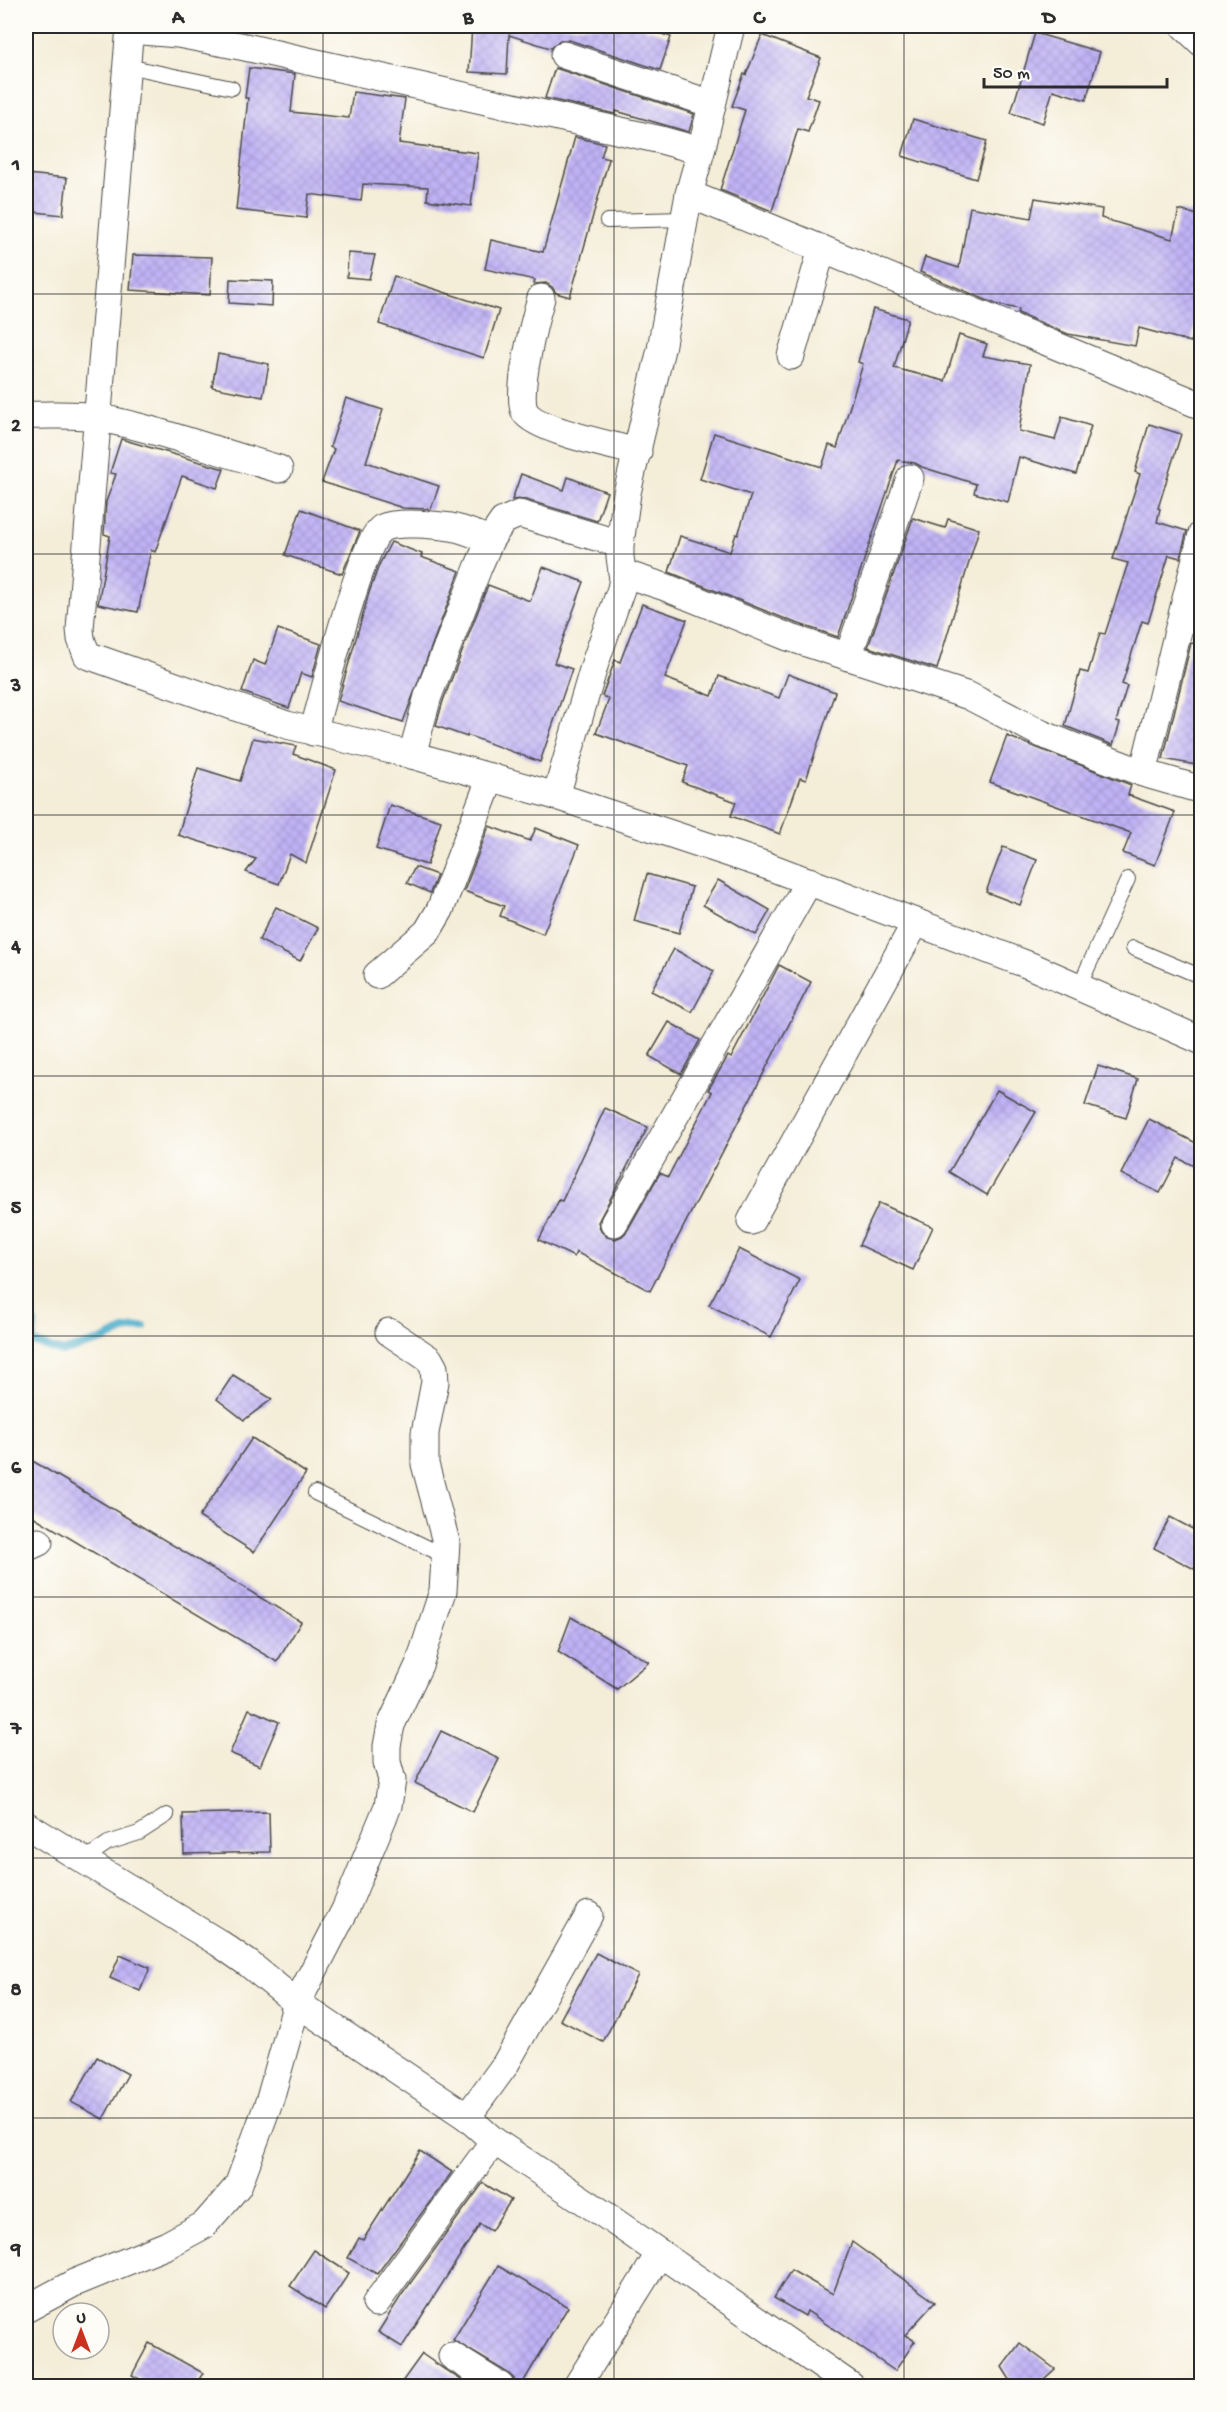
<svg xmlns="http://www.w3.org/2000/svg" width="1227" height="2412" font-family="'Gochi Hand',sans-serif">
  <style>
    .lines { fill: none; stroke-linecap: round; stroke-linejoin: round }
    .stream { stroke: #4badcb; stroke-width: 8 }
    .building { fill: url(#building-cross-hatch) }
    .lane-casing { stroke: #494845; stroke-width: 16 }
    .street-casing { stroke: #494845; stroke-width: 29 }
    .lane { stroke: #fff; stroke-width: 14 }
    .street { stroke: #fff; stroke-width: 27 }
    .grid { fill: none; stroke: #2b2b2b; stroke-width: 1.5; stroke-opacity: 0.55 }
    .neatline { fill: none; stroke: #2b2b2b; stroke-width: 2 }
    .grid-label { font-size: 20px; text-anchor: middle; font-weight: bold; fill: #2b2b2b }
  </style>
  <defs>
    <pattern id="building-cross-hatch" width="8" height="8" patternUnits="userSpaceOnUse" patternTransform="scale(1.5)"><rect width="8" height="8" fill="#c0b2f5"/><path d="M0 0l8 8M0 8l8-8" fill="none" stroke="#a599d2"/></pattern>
  </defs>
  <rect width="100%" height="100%" fill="#fdfcf7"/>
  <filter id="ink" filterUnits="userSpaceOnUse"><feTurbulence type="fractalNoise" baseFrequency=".0167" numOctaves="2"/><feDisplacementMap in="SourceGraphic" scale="12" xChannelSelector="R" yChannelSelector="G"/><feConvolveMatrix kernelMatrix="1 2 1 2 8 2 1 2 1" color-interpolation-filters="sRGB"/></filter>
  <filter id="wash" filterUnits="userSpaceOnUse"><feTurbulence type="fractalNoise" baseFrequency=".008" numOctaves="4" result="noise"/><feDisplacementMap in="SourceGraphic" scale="24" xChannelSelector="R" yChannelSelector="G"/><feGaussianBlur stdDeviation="1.35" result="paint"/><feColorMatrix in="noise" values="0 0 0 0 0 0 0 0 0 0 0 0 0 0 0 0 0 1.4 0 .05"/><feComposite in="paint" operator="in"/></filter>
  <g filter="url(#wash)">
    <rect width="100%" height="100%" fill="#f4edd8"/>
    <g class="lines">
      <!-- stream -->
      <path class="stream" d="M26,1289L34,1324L32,1342L62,1352L103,1340L124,1330L144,1327"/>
    </g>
    <g id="blocks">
      <!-- building -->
      <g class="building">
        <path d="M472,26H637L671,37L660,70L569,40H560L550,48L509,35L507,74L469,72Z"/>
        <path d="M1035,33L1100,52L1086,100L1053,90L1043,123L1011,113Z"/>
        <path d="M762,35L821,58L806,96L819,100L808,132L798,129L772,211L720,190L745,110L732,106L744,74L746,75Z"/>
        <path d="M249,68L295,74L291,112L349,118L353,92L405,99L399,143L478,153L471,206L427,200L428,187L363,184L361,201L309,194L306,218L236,210L248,98H245Z"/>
        <path d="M555,68L694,114L689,132L616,111L615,114L545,98Z"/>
        <path d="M913,119L987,141L976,179L902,156Z"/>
        <path d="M575,137L605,144L601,157L609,159L570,297L556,293L552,287L546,283L534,284L535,280L485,269L491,240L543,252Z"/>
        <path d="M26,174L67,178L63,215L26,211Z"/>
        <path d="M1035,198L1102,209L1101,218L1172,239L1179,210L1202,216V302L1191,342L1139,328L1135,346L1068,334L1018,313L1019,309L998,305L920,272L925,257L959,268L970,207L1031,218Z"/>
        <path d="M348,253L375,255L369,279L347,277Z"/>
        <path d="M133,255L212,257L210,295L130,290Z"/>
        <path d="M394,276L499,310L484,358L379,324Z"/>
        <path d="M230,279L273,281L272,306L229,303Z"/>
        <path d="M873,309L908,319L894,368L945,381L959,335L987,344L983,356L1030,364L1019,431L1055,440L1062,417L1091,426L1076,474L1019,457L1008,502L974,493L976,484L922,467L915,463L898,460L838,637L793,622L669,572L680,536L730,552L736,534L738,535L751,495L700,479L714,433L822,467L829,445L837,448L863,364L858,362Z"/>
        <path d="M218,354L269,364L263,397L212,387Z"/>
        <path d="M346,398L383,410L366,462L439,486L431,509L403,508L322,482L334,449L330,447Z"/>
        <path d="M1149,424L1181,434L1158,508L1160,509L1157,522L1187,531L1180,558L1169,555L1148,623L1142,621L1122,684L1127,686L1116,722L1120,723L1113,745L1065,726L1080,671L1088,673L1100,633L1105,634L1128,563L1113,559L1140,474L1135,472Z"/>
        <path d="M121,439L224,469L217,488L182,476L155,552L151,550L138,612L98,604L110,536L104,534L106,502L116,474L110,473Z"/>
        <path d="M521,474L564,490L568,477L607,492L597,521L523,499L512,500Z"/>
        <path d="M301,509L360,531L342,574L285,555Z"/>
        <path d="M913,518L945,528L948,519L979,529L937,669L868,647Z"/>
        <path d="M391,542L422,554L421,557L460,571L403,722L338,701L369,593L379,565Z"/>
        <path d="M543,567L584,582L554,663L572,669L540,762L467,735V737L436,726L443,701L488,585L530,601Z"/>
        <path d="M642,604L687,620L665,678L712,696L719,676L779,698L788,674L835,692L806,780L800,778L780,834L731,816L736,802L682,782L688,766L596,733L609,699L602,696L615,660L620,662Z"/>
        <path d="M278,629L321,644L312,677L301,673L289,708L242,692L253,660L265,665Z"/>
        <path d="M1191,643L1202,645V766L1163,759Z"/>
        <path d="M1007,736L1131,785L1128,795L1175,812L1155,865L1123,853L1131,833L990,782Z"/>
        <path d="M253,738L296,746L293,754L336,770L306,863L290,854L279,884L246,872L256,859L178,835L198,768L240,781Z"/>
        <path d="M390,805L441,821L427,865L376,849Z"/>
        <path d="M489,826L530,841L536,828L579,845L543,934L500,916L504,906L464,891Z"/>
        <path d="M1003,847L1037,860L1020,905L986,892Z"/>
        <path d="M415,867L437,875L430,893L407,883Z"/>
        <path d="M647,874L692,887L679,933L634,921Z"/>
        <path d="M718,880L770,910L756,935L703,905Z"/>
        <path d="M276,907L318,928L300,961L259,940Z"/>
        <path d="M674,949L714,971L692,1012L651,991Z"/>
        <path d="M779,965L811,982L650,1291L576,1252L574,1257L539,1240L559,1200L562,1201L605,1108L648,1127L598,1222L601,1231L607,1237L615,1239L622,1236L627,1231L660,1173L668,1177L712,1092L708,1090L728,1056L731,1058Z"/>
        <path d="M669,1022L700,1040L681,1074L649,1056Z"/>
        <path d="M1098,1066L1138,1079L1126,1118L1085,1105Z"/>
        <path d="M997,1090L1036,1112L987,1195L949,1172Z"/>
        <path d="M1149,1119L1202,1146V1170L1178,1158L1160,1193L1121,1174Z"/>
        <path d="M879,1203L933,1227L913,1270L859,1245Z"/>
        <path d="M739,1249L800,1280L771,1337L709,1305Z"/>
        <path d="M233,1375L272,1399L244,1420L217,1399Z"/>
        <path d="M252,1438L306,1473L254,1552L199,1517Z"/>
        <path d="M26,1457L301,1622L277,1662L26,1512Z"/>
        <path d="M1170,1517L1202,1534V1573L1154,1548Z"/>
        <path d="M571,1617L649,1662L617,1689L558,1652Z"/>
        <path d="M249,1709L279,1722L260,1766L230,1753Z"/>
        <path d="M441,1731L499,1759L473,1812L415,1783Z"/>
        <path d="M269,1812L270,1852L184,1854L183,1814Z"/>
        <path d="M596,1953L638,1975L603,2042L560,2020Z"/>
        <path d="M120,1955L150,1968L140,1991L110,1978Z"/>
        <path d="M97,2057L128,2074L103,2119L71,2102Z"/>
        <path d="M420,2151L452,2172L377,2274L348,2258L359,2238L363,2240Z"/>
        <path d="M483,2183L511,2200L491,2231L480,2224L402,2347L378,2332L401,2296Z"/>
        <path d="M852,2242L935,2302L905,2335L915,2341L895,2371L807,2311L805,2316L774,2298L791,2270L833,2294Z"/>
        <path d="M314,2250L349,2273L325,2309L290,2286Z"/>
        <path d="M498,2266L568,2307L521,2386H516L514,2379L508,2373L453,2340Z"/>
        <path d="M149,2343L203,2373L195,2386H152L132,2375Z"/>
        <path d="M1020,2343L1055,2369L1036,2386H1014L1002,2367Z"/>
        <path d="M422,2354L444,2369L471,2386H399Z"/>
      </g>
    </g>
  </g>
  <g filter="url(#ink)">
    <use href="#blocks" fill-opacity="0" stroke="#494845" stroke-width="1.5"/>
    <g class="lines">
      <!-- lane casing -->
      <g class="lane-casing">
        <g id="lane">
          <path d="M127,66L232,88"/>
          <path d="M607,221L684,219"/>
          <path d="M1133,948L1202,977"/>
          <path d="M1079,987L1128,879"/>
          <path d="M315,1493L445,1556"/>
          <path d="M83,1860L108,1843L139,1833L167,1815"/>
        </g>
      </g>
      <!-- street casing -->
      <g class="street-casing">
        <g id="street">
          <path d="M130,26L80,629L81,639L87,655L287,725L412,755L556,796L765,865L1031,966L1202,1041"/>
          <path d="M1184,26L1202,43"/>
          <path d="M130,30L178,34L245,47L661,140L701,151"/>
          <path d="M564,55L712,104"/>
          <path d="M689,194L1202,406"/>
          <path d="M541,298C535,318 515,396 525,412C536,430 615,446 638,452"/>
          <path d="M791,356L822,249"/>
          <path d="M26,415C50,416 76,413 100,418C161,430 219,452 279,469"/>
          <path d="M622,573L665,587L788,637L969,696L1042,734L1072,746L1143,773L1202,790"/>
          <path d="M848,657L910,478"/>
          <path d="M313,732C322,701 363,537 382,528C396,521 435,525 451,527C464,529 478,536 490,540"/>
          <path d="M412,755L428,696L478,568L490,540L503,521L519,514L620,544"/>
          <path d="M1143,773L1202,534"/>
          <path d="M556,796L595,663L621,589L623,578L620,557V544L627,493L661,349L689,194L701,151L731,26"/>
          <path d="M377,975L427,932L440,910L491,777"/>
          <path d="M751,1221L916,922"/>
          <path d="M614,1223L809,881"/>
          <path d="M26,1548L39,1542"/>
          <path d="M26,1825L219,1943L249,1964L297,2003L467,2117L494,2141L608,2217L851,2386"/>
          <path d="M467,2117L505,2065L589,1915"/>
          <path d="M376,2303L494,2141"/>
          <path d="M26,2309L74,2283L167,2245L204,2225L238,2186L270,2099L297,2003L345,1910L388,1806L392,1780L387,1762V1746L391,1725L419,1665L443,1591L446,1542L425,1464V1433L435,1382L434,1368L429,1359L389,1332"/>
          <path d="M452,2356L500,2386"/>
          <path d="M577,2386L660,2253"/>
        </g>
      </g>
      <!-- lane -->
      <use href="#lane" class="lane"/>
      <!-- street -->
      <use href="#street" class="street"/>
    </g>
  </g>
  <!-- grid -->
  <path class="grid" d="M323,26V2386M614,26V2386M904,26V2386M26,294H1202M26,554H1202M26,815H1202M26,1076H1202M26,1336H1202M26,1597H1202M26,1858H1202M26,2118H1202"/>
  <!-- margin -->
  <rect width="1227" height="2412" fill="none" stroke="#fdfcf7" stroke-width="66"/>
  <!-- north arrow -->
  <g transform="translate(81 2331)"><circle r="28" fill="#fdfcf7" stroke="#a9a8a5" stroke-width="1.5"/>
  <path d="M0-4.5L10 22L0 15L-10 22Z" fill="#c8321e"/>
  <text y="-9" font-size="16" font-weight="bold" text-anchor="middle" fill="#2b2b2b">U</text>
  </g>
  <!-- scale -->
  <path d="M984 78v9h183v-9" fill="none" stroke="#2b2b2b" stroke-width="3"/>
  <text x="993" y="78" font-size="18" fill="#2b2b2b" stroke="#fdfcf7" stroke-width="4.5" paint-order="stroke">50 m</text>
  <rect x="33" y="33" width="1161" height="2346" class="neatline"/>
  <g class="grid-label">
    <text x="178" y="23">A</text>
    <text x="468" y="23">B</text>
    <text x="759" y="23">C</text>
    <text x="1049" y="23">D</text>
    <text x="16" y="170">1</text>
    <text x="16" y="431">2</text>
    <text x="16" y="691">3</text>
    <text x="16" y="952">4</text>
    <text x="16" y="1213">5</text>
    <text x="16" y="1473">6</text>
    <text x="16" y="1734">7</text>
    <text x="16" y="1995">8</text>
    <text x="16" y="2255">9</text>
  </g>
</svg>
